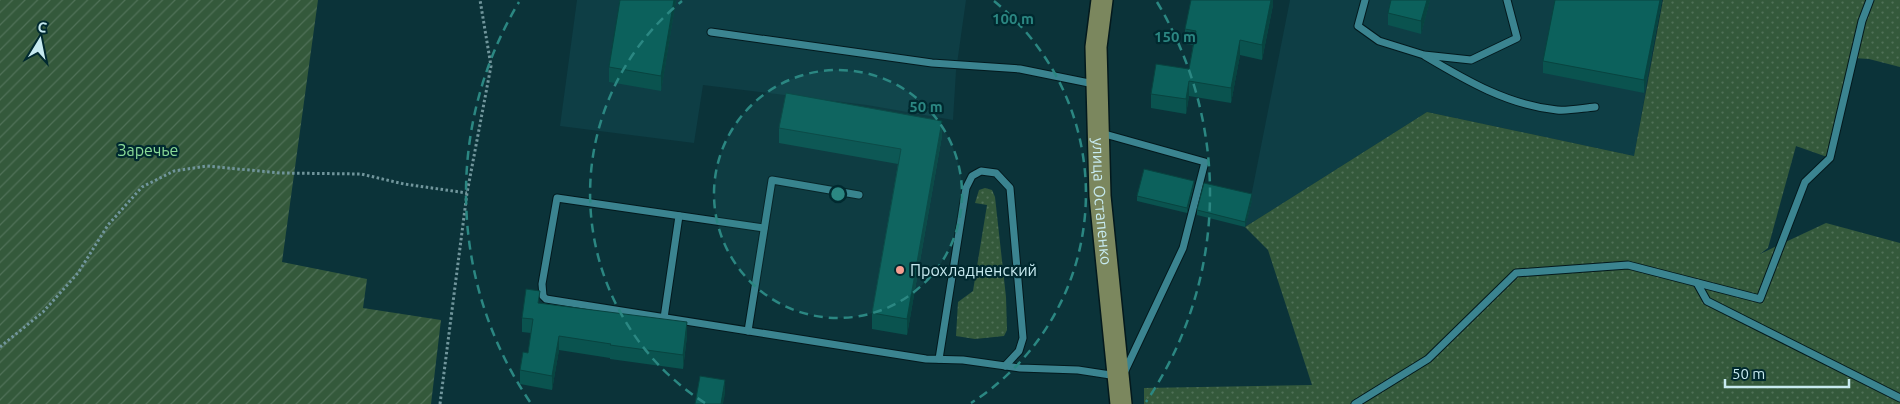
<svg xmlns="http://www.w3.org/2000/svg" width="1900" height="404" font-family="Ubuntu,sans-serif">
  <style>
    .built { fill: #0e3e45 }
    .grass { fill: url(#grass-dots) }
    .garden { fill: url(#garden-furrows) }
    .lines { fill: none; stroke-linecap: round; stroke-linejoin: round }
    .service-casing { stroke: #03191d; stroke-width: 9 }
    .primary-casing { stroke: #03191d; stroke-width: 24 }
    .path { stroke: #71969c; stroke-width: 3; stroke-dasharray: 2.5 2.5; stroke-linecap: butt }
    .service { stroke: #3b8490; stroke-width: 7 }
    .primary { stroke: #7b875e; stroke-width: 21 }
    .wall { fill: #0a534f }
    .shaded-wall { fill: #084440 }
    .building { fill: #0c615c; stroke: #084440 }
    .ring { fill: none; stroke: #2b8782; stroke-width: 2.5; stroke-dasharray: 9 6 }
    .poi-dot { fill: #f59d90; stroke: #00292f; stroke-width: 2 }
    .labels { text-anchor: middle; stroke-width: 4.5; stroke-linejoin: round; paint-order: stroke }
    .park-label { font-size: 16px; fill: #8adb98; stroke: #00292f }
    .street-label { font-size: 16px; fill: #c7eaf0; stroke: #00292f }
    .poi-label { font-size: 16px; fill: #c7eaf0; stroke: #00292f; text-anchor: start }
    .centre { fill: #2b8782; stroke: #00292f; stroke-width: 2.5 }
    .ring-label { font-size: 15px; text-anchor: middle; font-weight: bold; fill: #2b8782; stroke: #00292f; stroke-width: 4.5; stroke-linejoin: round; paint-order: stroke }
  </style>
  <defs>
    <pattern id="grass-dots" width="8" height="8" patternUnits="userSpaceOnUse" patternTransform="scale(1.25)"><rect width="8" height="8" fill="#34593b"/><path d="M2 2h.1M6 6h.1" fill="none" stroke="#507158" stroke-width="1.8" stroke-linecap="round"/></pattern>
    <pattern id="garden-furrows" width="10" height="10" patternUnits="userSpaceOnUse" patternTransform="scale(1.25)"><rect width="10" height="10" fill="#34593b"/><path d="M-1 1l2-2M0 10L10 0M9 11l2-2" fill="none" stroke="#507158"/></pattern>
  </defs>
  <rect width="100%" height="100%" fill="#0b3339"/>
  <!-- built -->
  <g class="built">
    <path d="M577,0H966L956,71L953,120L867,105L703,85L694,143L560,126Z"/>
    <path d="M1290,0H1662L1634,156L1427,112L1245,227Z"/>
  </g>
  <!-- grass -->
  <g class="grass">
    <path d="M1663,0H1900V67L1869,59L1853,58L1830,158L1796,146L1768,248L1760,254L1826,223L1900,243V404H1144V388L1312,385L1268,250L1245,227L1427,112L1634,156Z"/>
    <path d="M985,188L992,190L995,197L1006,297L1007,330L1004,336L975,339L956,336L958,302L973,291L987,205L975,203L979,190Z"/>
  </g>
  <!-- garden -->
  <path class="garden" d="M0,0H318L282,262L367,279L363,308L441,320L431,404H0Z"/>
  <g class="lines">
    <!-- service casing -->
    <g class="service-casing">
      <g id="service">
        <path d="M1365,0L1358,26L1379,41L1424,55L1471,60L1517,38L1507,0"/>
        <path d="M711,32L932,63L1020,69L1094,84"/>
        <path d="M1425,56C1467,81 1508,105 1557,110C1569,111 1583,108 1595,107"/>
        <path d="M1101,133L1205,162L1183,248L1124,373"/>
        <path d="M764,228L557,198L542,284L543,296L546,299L926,359L963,360L1020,368L1078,370L1117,376"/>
        <path d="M1697,283L1707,301L1900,398"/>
        <path d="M664,318L679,216"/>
        <path d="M748,331L772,180L859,195"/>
        <path d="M939,359L966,188L972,176L981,171L996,173L1010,188L1023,338L1019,351L1005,366"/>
        <path d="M1355,404L1428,359L1516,273L1628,265L1760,299L1805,182L1830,158L1862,21L1870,0"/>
      </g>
    </g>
    <!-- primary casing -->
    <g class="primary-casing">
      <g id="primary">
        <path id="s1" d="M1102,0L1096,47L1100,196L1121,404"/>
      </g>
    </g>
    <!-- path -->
    <g class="path">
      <path d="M0,347L43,312L78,273L108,225L142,187L174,171L207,166L280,173L361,174L404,184L467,193"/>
      <path d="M440,404L467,193L491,66L480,0"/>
    </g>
    <!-- service -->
    <use href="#service" class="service"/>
    <!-- primary -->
    <use href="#primary" class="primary"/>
  </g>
  <!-- wall -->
  <g class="wall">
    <path d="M620,0H676L661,91L609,82V67Z"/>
    <path d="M1273,0V5L1262,60L1240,55L1231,103L1189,96L1186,114L1151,108V94L1189,69L1193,45L1185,44V29Z"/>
    <path d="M1430,0L1421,34L1388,25V13Z"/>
    <path d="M1662,0L1644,93L1543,73V61Z"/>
    <path d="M779,128L942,136L907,335L872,329V313L898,164L779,143Z"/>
    <path d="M1194,185L1187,213L1137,201V196Z"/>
    <path d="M1252,200L1245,227L1197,215V210Z"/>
    <path d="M540,303L687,336L683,369L610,359V358L559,350L552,390L520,384V370L528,353L531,333L522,332V318Z"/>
  </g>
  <!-- shaded-wall -->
  <g class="shaded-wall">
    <path d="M674,0H676L661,91V76Z"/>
    <path d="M1271,0H1273V5L1262,60V45Z"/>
    <path d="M1427,0H1430L1421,34V21Z"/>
    <path d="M1660,0H1662L1644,93V80Z"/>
    <path d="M1240,40V55L1231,103V88Z"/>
    <path d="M1189,81V96L1186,114V99Z"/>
    <path d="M942,121V136L907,335V319Z"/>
    <path d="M1194,181V185L1187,213V208Z"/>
    <path d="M1252,194V200L1245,227V222Z"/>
    <path d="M687,322V336L683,369V355Z"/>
    <path d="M559,336V350L552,390V376Z"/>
    <path d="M725,380V394L723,404H721Z"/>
  </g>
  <!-- building -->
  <g class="building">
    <path d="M620,0H674L661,76L609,67Z"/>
    <path d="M1191,0H1271L1262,45L1240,40L1231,88L1189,81L1186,99L1151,94L1156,64L1189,69L1196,31L1185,29Z"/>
    <path d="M1391,0H1427L1421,21L1388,13Z"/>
    <path d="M1555,0H1660L1644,80L1543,61Z"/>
    <path d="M786,93L942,121L907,319L872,313L901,149L779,128Z"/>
    <path d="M1144,169L1194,181L1187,208L1137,196Z"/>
    <path d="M1204,183L1252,194L1245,222L1197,210Z"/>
    <path d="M526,289L540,291L538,303L687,322L683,355L610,345L611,344L559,336L552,376L520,370L523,352L528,353L533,319L522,318Z"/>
    <path d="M700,376L725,380L721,404H695Z"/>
  </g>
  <!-- distance rings -->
  <circle cx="838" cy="194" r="124" fill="#2b8782" fill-opacity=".12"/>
  <g class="ring">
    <circle cx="838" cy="194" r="124"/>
    <path d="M705 403A248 248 0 0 1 682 1M994 1A248 248 0 0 1 971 403"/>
    <path d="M530 402A372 372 0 0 1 519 2M1157 2A372 372 0 0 1 1146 402"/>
  </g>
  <!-- markers -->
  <circle class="poi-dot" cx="900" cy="270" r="5"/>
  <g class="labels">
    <!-- park labels -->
    <g class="park-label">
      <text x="148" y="156">Заречье</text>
    </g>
    <!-- street labels -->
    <g class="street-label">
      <text dy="6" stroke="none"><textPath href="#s1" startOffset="202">улица Остапенко</textPath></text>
    </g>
    <!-- poi labels -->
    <g class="poi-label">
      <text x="910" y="276">Прохладненский</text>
    </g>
  </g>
  <circle cx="838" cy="194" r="8" class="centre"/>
  <g class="ring-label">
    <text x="1013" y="24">100 m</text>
    <text x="1175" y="42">150 m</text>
    <text x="926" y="112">50 m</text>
  </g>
  <!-- north arrow -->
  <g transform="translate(40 40) rotate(10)" stroke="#00292f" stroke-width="4" paint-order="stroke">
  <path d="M0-4L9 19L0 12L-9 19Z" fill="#c7eaf0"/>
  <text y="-8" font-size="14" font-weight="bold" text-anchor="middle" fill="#c7eaf0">С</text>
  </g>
  <!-- scale -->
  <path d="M1725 379v8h124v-8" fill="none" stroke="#c7eaf0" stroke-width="2.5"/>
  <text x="1732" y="379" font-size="15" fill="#c7eaf0" stroke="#00292f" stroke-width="4" paint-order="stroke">50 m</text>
</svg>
